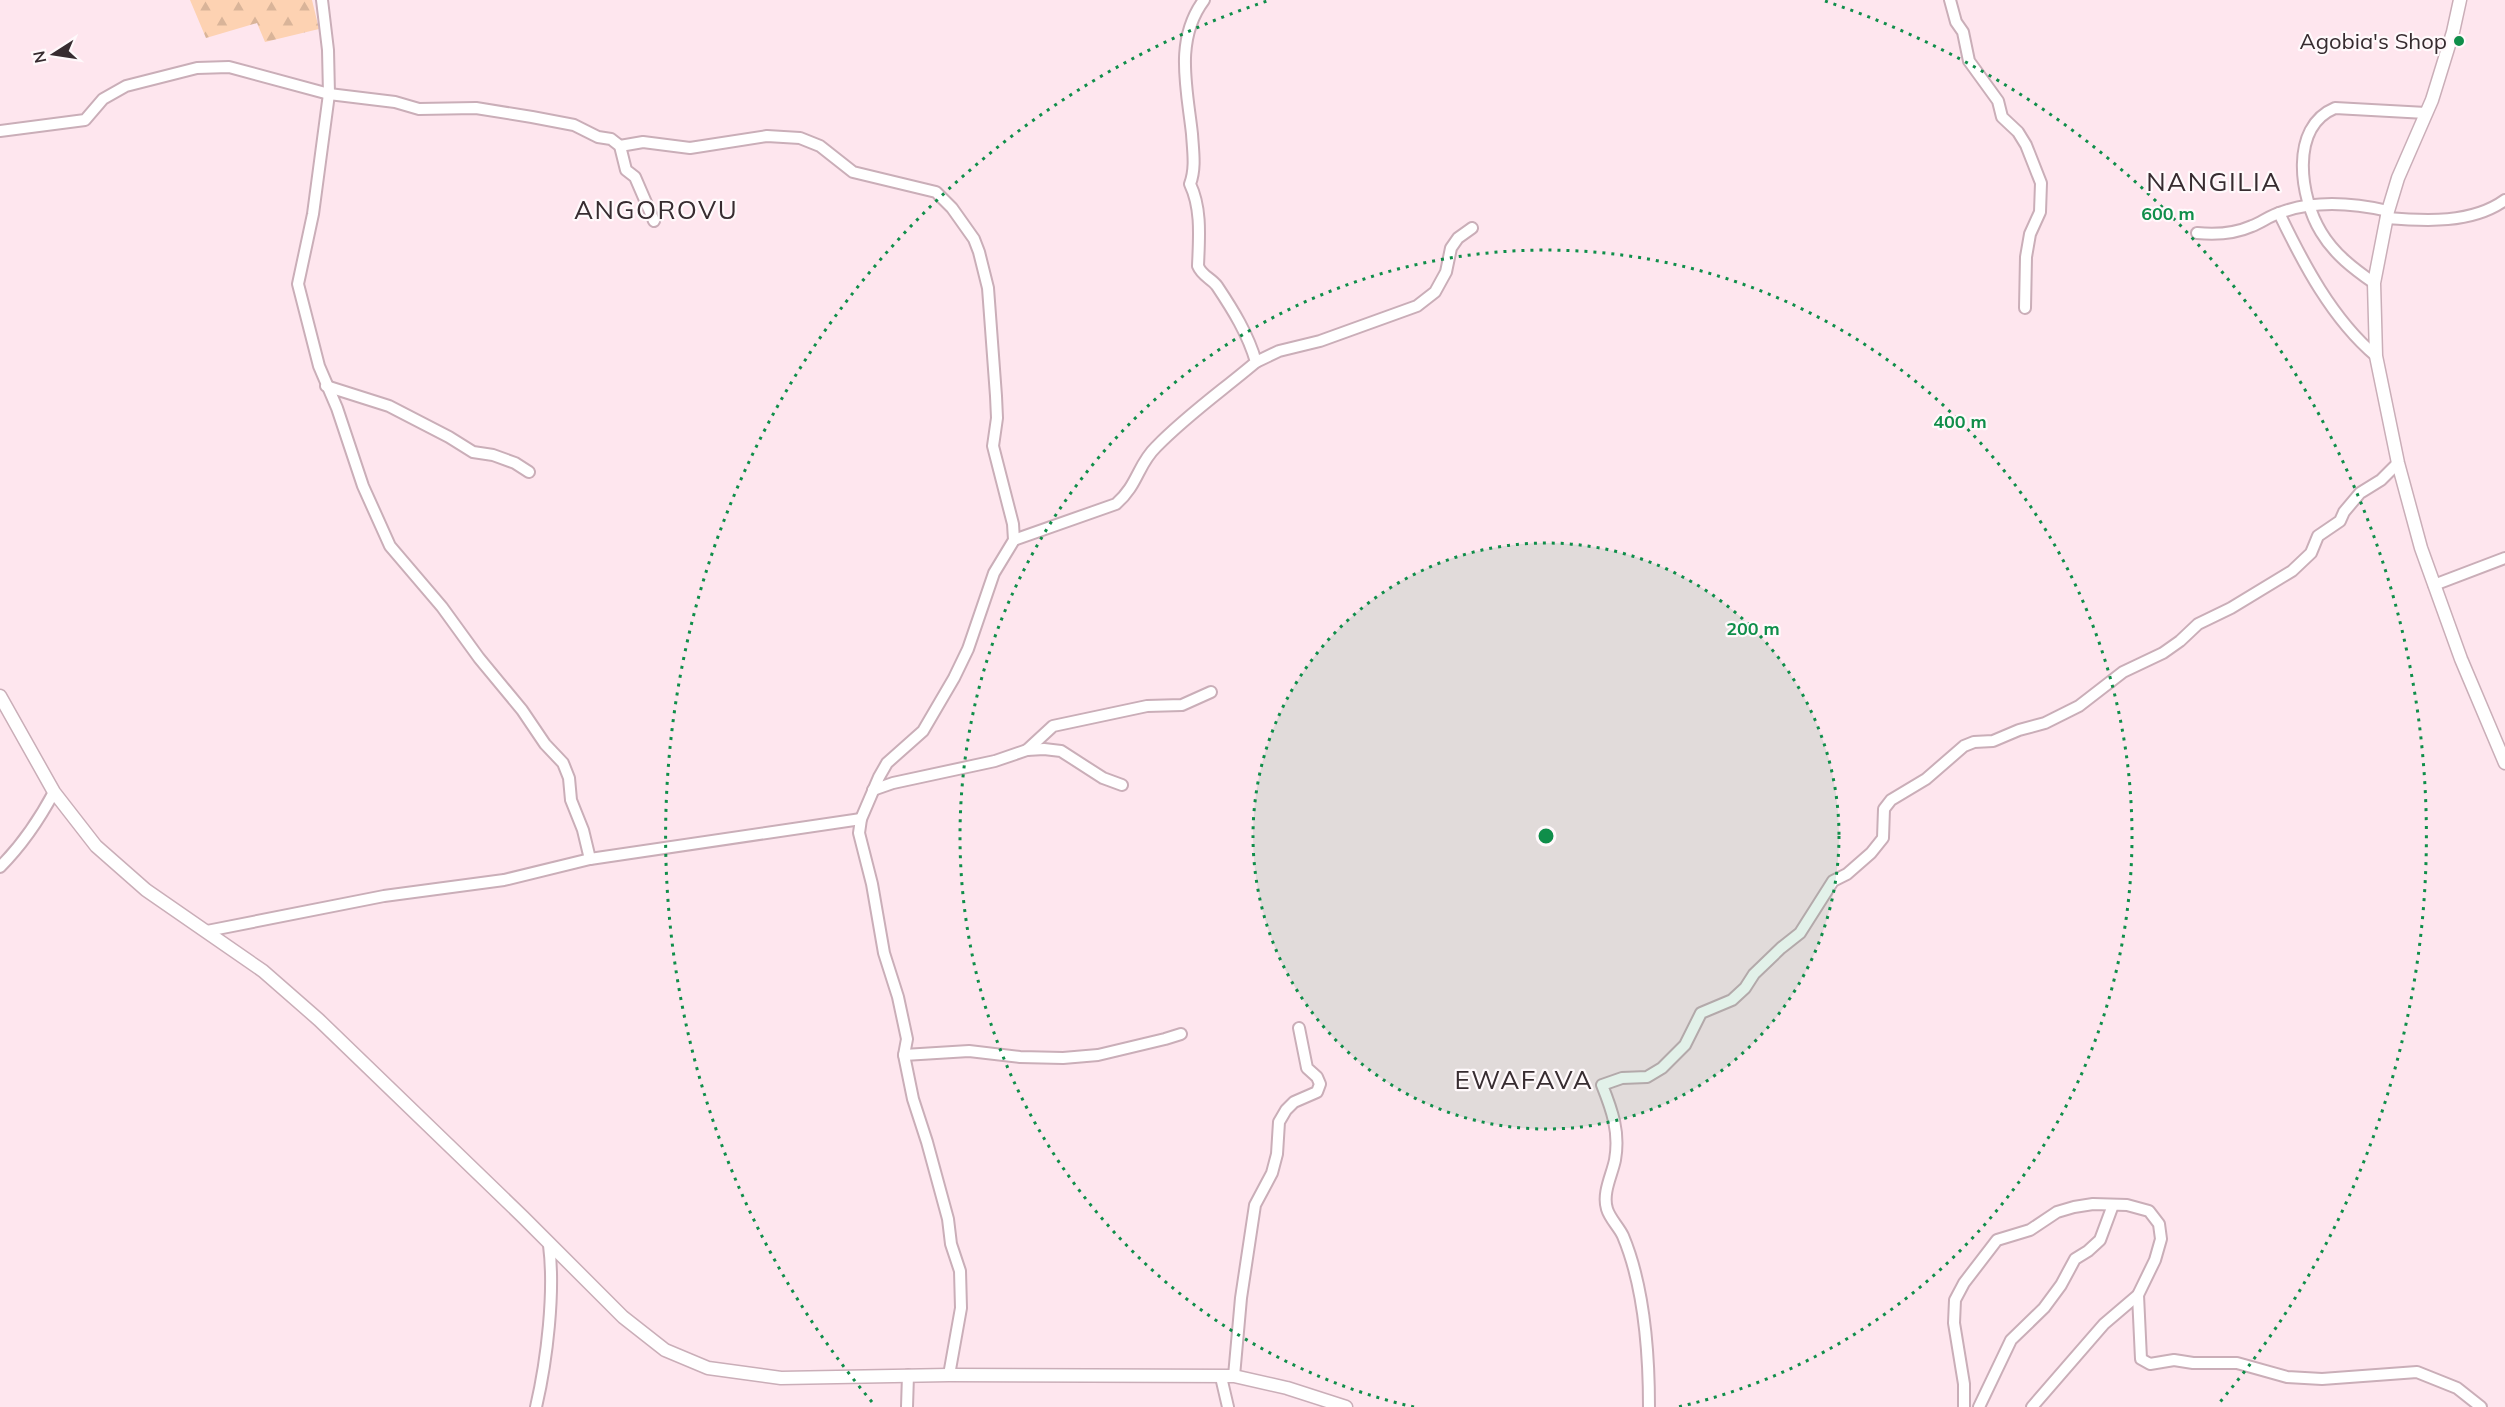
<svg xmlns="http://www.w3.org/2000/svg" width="2505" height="1407" font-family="Mulish,sans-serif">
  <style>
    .forest { fill: url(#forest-firs) }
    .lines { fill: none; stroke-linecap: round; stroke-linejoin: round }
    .minor-casing { stroke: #caaeb8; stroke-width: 14 }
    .tertiary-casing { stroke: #caaeb8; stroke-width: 15 }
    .minor { stroke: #fff; stroke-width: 10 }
    .tertiary { stroke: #fff; stroke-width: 12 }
    .ring { fill: none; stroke: #0f8e4a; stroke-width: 3; stroke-dasharray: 3 6 }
    .poi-dot { fill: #0f8e4a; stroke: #fff9fb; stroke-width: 2 }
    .labels { text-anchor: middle; stroke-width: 4.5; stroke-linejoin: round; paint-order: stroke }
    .poi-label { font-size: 22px; fill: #372c30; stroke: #fff9fb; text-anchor: end }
    .quarter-label { font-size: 26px; letter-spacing: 1.5px; fill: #372c30; stroke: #fff9fb }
    .centre { fill: #0f8e4a; stroke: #fff9fb; stroke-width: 3 }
    .ring-label { font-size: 18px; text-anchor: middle; font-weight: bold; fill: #0f8e4a; stroke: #fff9fb; stroke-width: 4.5; stroke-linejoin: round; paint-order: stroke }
  </style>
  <defs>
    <pattern id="forest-firs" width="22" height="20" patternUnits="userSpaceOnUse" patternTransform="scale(1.5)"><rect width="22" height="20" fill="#fdd2b2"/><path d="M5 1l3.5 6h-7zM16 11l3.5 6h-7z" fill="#d9b499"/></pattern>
  </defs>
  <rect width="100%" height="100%" fill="#fee6ee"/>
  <!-- forest -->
  <path class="forest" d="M190,0H312L319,29L265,42L257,23L206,38Z"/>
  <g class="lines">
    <!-- minor casing -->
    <g class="minor-casing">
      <g id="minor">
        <path d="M322,0L328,50L329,94L313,214L298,284L319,366L337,408L363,486L390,546L442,607L479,658L522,710L545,744L563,763L569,778L571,800L583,830L590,859"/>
        <path d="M1950,0L1956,22L1963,32L1969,61L1998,101L2002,117L2018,132L2026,145L2041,183L2040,212L2030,234L2026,257L2025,308"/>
        <path d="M0,131L85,120L103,99L126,86L197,68L229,67L329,94L395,102L419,109L476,108L532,117L574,125L598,137L611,139L620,146L626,170L635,177L654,221"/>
        <path d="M620,146L643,142L690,148L767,136L800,138L820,146L853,172L936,192L952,208L974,239L979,252L988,288L996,396L997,418L993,446L1013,524L1014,540L994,573L968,649L954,678L923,731L887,763L879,777L861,819L859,833L872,884L884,953L898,997L907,1039L904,1055L913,1099L927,1142L948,1219L951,1244L960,1271L961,1308L949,1375"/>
        <path d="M2279,213C2303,263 2332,319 2376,356"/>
        <path d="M2386,218C2425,221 2472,224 2505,200"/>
        <path d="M2197,233C2217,235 2234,234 2252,226C2262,222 2271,215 2282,212C2316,200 2353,203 2388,211"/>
        <path d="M2374,283C2354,269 2334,254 2321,232C2300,198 2289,127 2335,108L2426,113"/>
        <path d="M1256,362L1279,351L1320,341L1417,306L1435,292L1446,272L1451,248L1458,238L1472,228"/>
        <path d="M326,386L389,406L449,437L473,452L493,455L515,463L529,472"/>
        <path d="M1014,540L1116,504C1138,485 1138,464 1156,447C1187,415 1223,390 1256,362C1248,334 1233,310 1217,286C1211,278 1202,276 1198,266C1199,239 1202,209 1190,184C1196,168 1193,151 1192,134C1187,88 1174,40 1204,0"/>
        <path d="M2434,585L2505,558"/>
        <path d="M1027,750L1053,726L1147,706L1182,705L1211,692"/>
        <path d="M873,790L893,783L995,761L1027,750L1044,749L1061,751L1103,778L1122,785"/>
        <path d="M0,867C23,844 39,820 54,792"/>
        <path d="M207,931L384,896L504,880L590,859L861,819"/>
        <path d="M904,1055L969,1051L1020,1057L1063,1058L1098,1055L1165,1039L1181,1034"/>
        <path d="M2138,1295L2141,1359L2150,1364L2174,1360L2193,1363H2237L2287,1377L2322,1379L2417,1372L2457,1388L2481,1407"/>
        <path d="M1234,1376L1241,1298L1255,1205L1272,1173L1277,1154L1279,1122L1286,1110L1294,1102L1317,1092L1320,1084L1317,1077L1307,1068L1299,1028"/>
        <path d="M1221,1377L1228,1407"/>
        <path d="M536,1407C547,1360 555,1292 549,1245"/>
        <path d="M907,1407L908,1375"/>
        <path d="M1649,1407C1649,1353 1644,1286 1623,1236C1619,1227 1610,1219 1607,1209C1602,1193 1612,1175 1615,1160C1620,1132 1612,1110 1602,1085L1622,1078L1647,1077L1662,1068L1685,1045L1701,1013L1732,1000L1745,988L1754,974L1781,948L1800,933L1833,881L1847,874L1871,853L1883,838L1884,809L1891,800L1926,779L1964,746L1974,742L1993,741L2019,730L2045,723L2079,706L2123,672L2163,653L2180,641L2198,624L2231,608L2292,571L2311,553L2318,536L2340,521L2344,512L2360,493L2381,480L2398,463"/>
        <path d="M1964,1407V1384L1954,1323L1955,1300L1964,1283L1997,1240L2030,1230L2057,1212L2074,1207L2093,1204L2127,1205L2149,1211L2159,1224L2161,1239L2155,1260L2138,1295L2104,1324L2032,1407"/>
        <path d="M1979,1407L2011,1340L2044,1308L2061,1285L2075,1259L2088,1251L2100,1240L2113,1205"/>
      </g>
    </g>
    <!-- tertiary casing -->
    <g class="tertiary-casing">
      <g id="tertiary">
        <path d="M2460,0L2453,32L2432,100L2398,178L2388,211L2374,283L2376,356L2398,463L2421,548L2461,659L2505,763"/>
        <path d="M0,696L54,792L96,846L146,890L263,971L319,1020L523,1217L623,1317L665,1350L708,1368L781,1378L949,1375L1234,1376L1287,1388L1346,1407"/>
      </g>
    </g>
    <!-- minor -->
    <use href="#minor" class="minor"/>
    <!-- tertiary -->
    <use href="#tertiary" class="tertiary"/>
  </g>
  <!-- distance rings -->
  <circle cx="1546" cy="836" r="293" fill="#0f8e4a" fill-opacity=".12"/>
  <g class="ring">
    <circle cx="1546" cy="836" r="293"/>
    <path d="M1414 1407A586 586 0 1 1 1678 1407"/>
    <path d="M872 1402A880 880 0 0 1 1267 1M1825 1A880 880 0 0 1 2220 1402"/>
  </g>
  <!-- markers -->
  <circle class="poi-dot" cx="2459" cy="41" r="6"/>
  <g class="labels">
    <!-- poi labels -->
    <g class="poi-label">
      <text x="2447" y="49">Agobia's Shop</text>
    </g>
    <!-- quarter labels -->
    <g class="quarter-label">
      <text x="2214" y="191">NANGILIA</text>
      <text x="656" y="219">ANGOROVU</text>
      <text x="1524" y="1089">EWAFAVA</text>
    </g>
  </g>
  <circle cx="1546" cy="836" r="9" class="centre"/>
  <g class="ring-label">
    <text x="2168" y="220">600 m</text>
    <text x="1960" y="428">400 m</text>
    <text x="1753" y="635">200 m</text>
  </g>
  <!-- north arrow -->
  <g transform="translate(54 54) rotate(258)" stroke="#fff9fb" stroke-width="4.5" paint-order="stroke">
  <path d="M0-4.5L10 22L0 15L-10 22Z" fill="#372c30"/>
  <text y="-9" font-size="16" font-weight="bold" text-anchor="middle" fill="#372c30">N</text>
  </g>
</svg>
